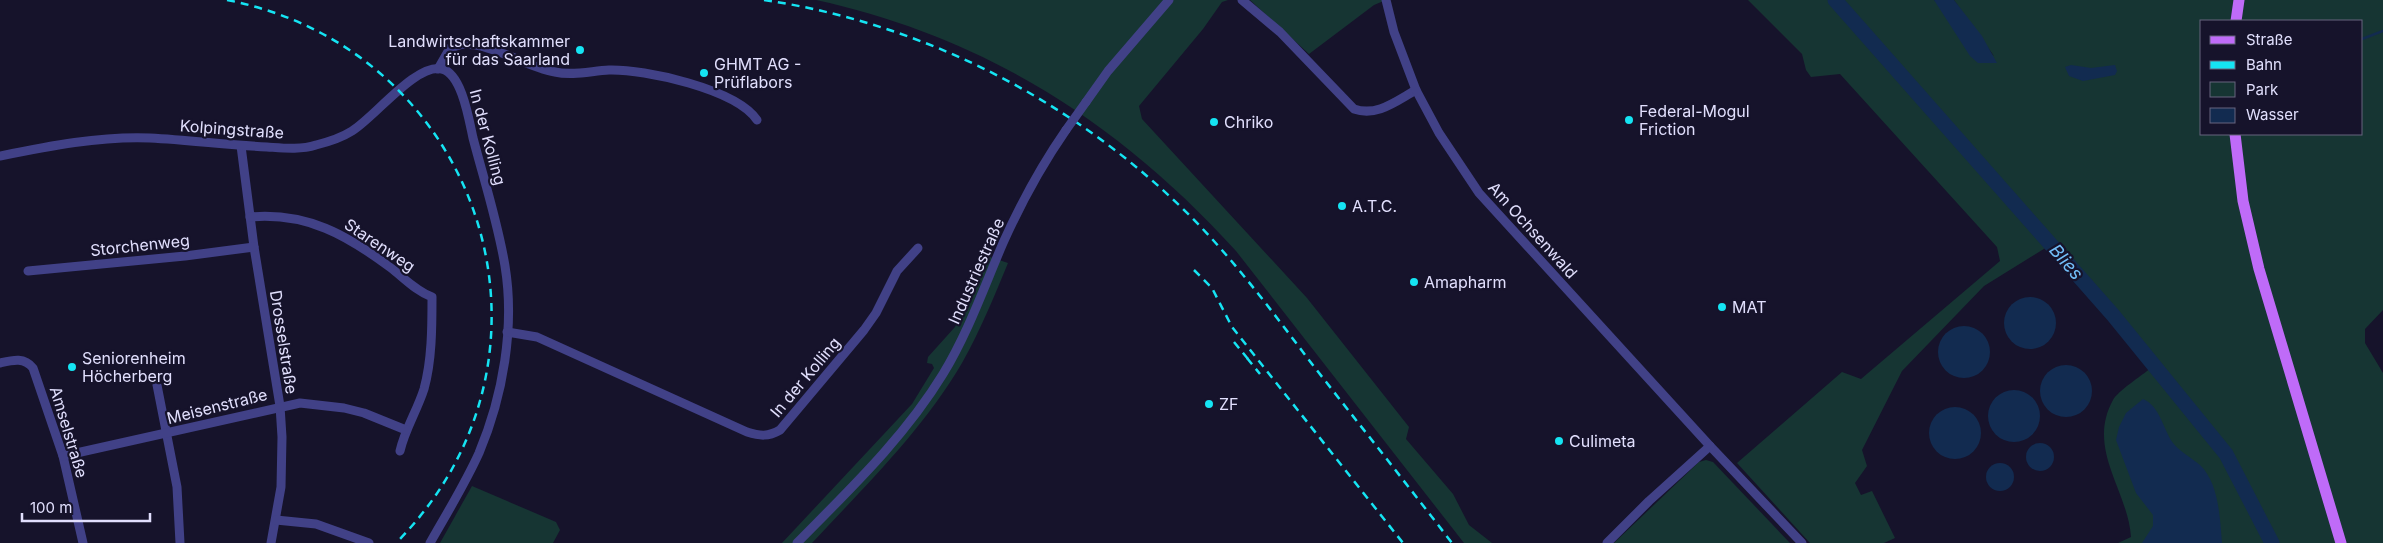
<svg xmlns="http://www.w3.org/2000/svg" width="2383" height="543" font-family="Inter,sans-serif">
  <style>
    .green { fill: #163533; fill-rule: evenodd }
    .water { fill: #122b50 }
    .lines { fill: none; stroke-linecap: round; stroke-linejoin: round }
    .stream { stroke: #122b50; stroke-width: 2.5 }
    .river { stroke: #122b50; stroke-width: 15 }
    .minor { stroke: #414187; stroke-width: 9 }
    .major { stroke: #bf6bf8; stroke-width: 11 }
    .rail { stroke: #15e4f3; stroke-width: 2.5; stroke-dasharray: 8 6; stroke-linecap: butt }
    .minor-bridge { stroke: #414187; stroke-width: 9 }
    .poi-dot { fill: #15e4f3; stroke: #16132b; stroke-width: 2 }
    .labels { text-anchor: middle; stroke-width: 4.5; stroke-linejoin: round; paint-order: stroke }
    .poi-label { font-size: 16px; fill: #e1dffd; stroke: #16132b; text-anchor: start }
    .street-label { font-size: 16px; fill: #e1dffd; stroke: #16132b }
    .water-label { font-size: 18px; font-style: italic; fill: #72bef8; stroke: #16132b }
  </style>
  <rect width="100%" height="100%" fill="#16132b"/>
  <!-- green -->
  <g class="green">
    <path d="M816,0H1228L1222,2L1203,29L1139,106L1142,119L1307,298L1409,427L1406,439L1453,494L1469,525L1492,543H1464L1236,251C1120,123 985,37 816,0Z"/>
    <path d="M1250,0H1386L1374,5L1309,54Z"/>
    <path d="M1748,0H1934L1994,56L1954,0H2383V310L2365,329V343L2383,373V543H2118L2131,537C2128,490 2086,449 2113,400C2118,391 2141,376 2151,368L2047,247L1984,286L1902,371L1862,450L1867,466L1855,483L1861,495L1872,491L1895,538L1884,543H1810L1737,463L1842,372L1861,379L2000,261L1997,247L1840,74L1811,77L1806,70L1802,54ZM2202,21H2362V134H2202Z"/>
    <path d="M987,256L1008,263C994,297 980,331 962,363C922,431 865,486 812,543H782L912,404L934,368L932,364L927,363L928,357L955,327Z"/>
    <path d="M1706,460L1713,462L1790,543H1614L1699,462Z"/>
    <path d="M472,486L556,522L560,530L553,543H440Z"/>
  </g>
  <!-- water -->
  <g class="water">
    <path d="M1934,0H1954L1982,36L1997,63H1978L1970,56Z"/>
    <path d="M2071,65L2091,68L2115,65L2117,71L2115,75L2083,81L2069,76L2065,67Z"/>
    <circle cx="2030" cy="323" r="26"/>
    <circle cx="1964" cy="352" r="26"/>
    <circle cx="2066" cy="391" r="26"/>
    <circle cx="2014" cy="416" r="26"/>
    <path d="M2143,399C2160,406 2163,429 2173,443C2180,452 2192,458 2200,465C2219,483 2220,519 2222,543H2142L2153,526V515L2136,493L2116,440L2119,427L2126,413Z"/>
    <circle cx="1955" cy="433" r="26"/>
    <circle cx="2040" cy="457" r="14"/>
    <circle cx="2000" cy="477" r="14"/>
  </g>
  <g class="lines">
    <!-- stream -->
    <path class="stream" d="M2362,39L2383,31"/>
    <!-- river -->
    <path class="river" d="M1835,0L2113,315L2226,454L2272,543"/>
    <!-- minor -->
    <g class="minor">
      <path d="M1242,0L1280,32L1354,109C1377,117 1396,101 1416,90"/>
      <path d="M1386,0L1394,32L1416,90L1439,133L1479,193L1710,446L1802,543"/>
      <path d="M438,69L450,48L463,44L476,45C503,50 528,67 555,72C572,76 591,71 609,70C645,69 736,89 757,120"/>
      <path d="M1086,102L1108,71L1169,0"/>
      <path d="M241,146L254,247L280,406L282,437L281,487L271,543"/>
      <path d="M0,156C49,146 100,136 150,138C189,140 228,145 267,147C283,148 300,150 316,145C328,142 341,138 352,131C375,117 416,63 442,69C462,74 469,120 473,138C484,180 498,223 505,266C515,327 503,396 479,453C465,484 447,513 430,543"/>
      <path d="M250,217C307,212 347,235 391,268C404,278 416,291 432,297C432,327 432,360 424,389C417,411 405,429 400,451"/>
      <path d="M28,271L185,256L254,247"/>
      <path d="M507,332L537,337L747,432C760,436 768,437 780,430L864,330L876,313L897,271L918,248"/>
      <path d="M0,363C13,360 24,357 33,368L63,456L83,543"/>
      <path d="M157,385L177,487L180,543"/>
      <path d="M63,456L300,403L344,408L364,413L406,430"/>
      <path d="M276,520L316,524L369,543"/>
      <path d="M797,543C849,490 904,438 943,374C968,333 984,287 1003,243C1021,203 1041,166 1066,130"/>
      <path d="M1607,543L1649,501L1710,446"/>
    </g>
    <!-- major -->
    <g class="major">
      <path d="M2236,21L2239,0"/>
      <path d="M2235,134L2243,201L2259,269L2341,543"/>
    </g>
    <!-- rail -->
    <g class="rail">
      <path d="M227,0C483,50 581,357 396,543"/>
      <path d="M764,0C920,23 1067,97 1181,207C1230,254 1271,310 1312,364C1359,424 1406,483 1452,543"/>
      <path d="M1194,270L1212,288L1232,327L1403,543"/>
      <path d="M1234,342L1248,359"/>
      <path d="M1247,358L1260,374"/>
    </g>
    <!-- minor-bridge -->
    <path class="minor-bridge" d="M1066,130L1086,102"/>
  </g>
  <!-- markers -->
  <g class="poi-dot">
    <circle cx="580" cy="50" r="5"/>
    <circle cx="704" cy="73" r="5"/>
    <circle cx="1629" cy="120" r="5"/>
    <circle cx="1214" cy="122" r="5"/>
    <circle cx="1342" cy="206" r="5"/>
    <circle cx="1414" cy="282" r="5"/>
    <circle cx="1722" cy="307" r="5"/>
    <circle cx="72" cy="367" r="5"/>
    <circle cx="1209" cy="404" r="5"/>
    <circle cx="1559" cy="441" r="5"/>
  </g>
  <g class="labels">
    <!-- poi labels -->
    <g class="poi-label">
      <text x="570" y="47" text-anchor="end">Landwirtschaftskammer<tspan x="570" dy="18">für das Saarland</tspan></text>
      <text x="714" y="70">GHMT AG -<tspan x="714" dy="18">Prüflabors</tspan></text>
      <text x="1639" y="117">Federal-Mogul<tspan x="1639" dy="18">Friction</tspan></text>
      <text x="1224" y="128">Chriko</text>
      <text x="1352" y="212">A.T.C.</text>
      <text x="1424" y="288">Amapharm</text>
      <text x="1732" y="313">MAT</text>
      <text x="82" y="364">Seniorenheim<tspan x="82" dy="18">Höcherberg</tspan></text>
      <text x="1219" y="410">ZF</text>
      <text x="1569" y="447">Culimeta</text>
    </g>
    <!-- street labels -->
    <g class="street-label">
      <text transform="translate(232 129) rotate(4)" y="6">Kolpingstraße</text>
      <text transform="translate(488 137) rotate(75)" y="6">In der Kolling</text>
      <text transform="translate(1533 230) rotate(48)" y="6">Am Ochsenwald</text>
      <text transform="translate(140 245) rotate(-6)" y="6">Storchenweg</text>
      <text transform="translate(380 245) rotate(34)" y="6">Starenweg</text>
      <text transform="translate(976 271) rotate(-66)" y="6">Industriestraße</text>
      <text transform="translate(284 342) rotate(81)" y="6">Drosselstraße</text>
      <text transform="translate(805 377) rotate(-50)" y="6">In der Kolling</text>
      <text transform="translate(217 406) rotate(-14)" y="6">Meisenstraße</text>
      <text transform="translate(69 432) rotate(73)" y="6">Amselstraße</text>
    </g>
    <!-- water labels -->
    <g class="water-label">
      <text transform="translate(2066 262) rotate(49)" y="6">Blies</text>
    </g>
  </g>
  <!-- legend -->
  <rect x="2200" y="20" width="162" height="115" fill="#16132b" stroke="#67657f"/>
  <rect x="2210" y="36" width="25" height="8" fill="#bf6bf8" stroke="#67657f"/>
  <text x="2246" y="45" font-size="15" fill="#e1dffd">Straße</text>
  <rect x="2210" y="61" width="25" height="8" fill="#15e4f3" stroke="#67657f"/>
  <text x="2246" y="70" font-size="15" fill="#e1dffd">Bahn</text>
  <rect x="2210" y="82" width="25" height="15" fill="#163533" stroke="#67657f"/>
  <text x="2246" y="95" font-size="15" fill="#e1dffd">Park</text>
  <rect x="2210" y="108" width="25" height="15" fill="#122b50" stroke="#67657f"/>
  <text x="2246" y="120" font-size="15" fill="#e1dffd">Wasser</text>
  <!-- scale -->
  <path d="M22 513v8h128v-8" fill="none" stroke="#e1dffd" stroke-width="2.5"/>
  <text x="30" y="513" font-size="15" fill="#e1dffd" stroke="#16132b" stroke-width="4" paint-order="stroke">100 m</text>
</svg>
